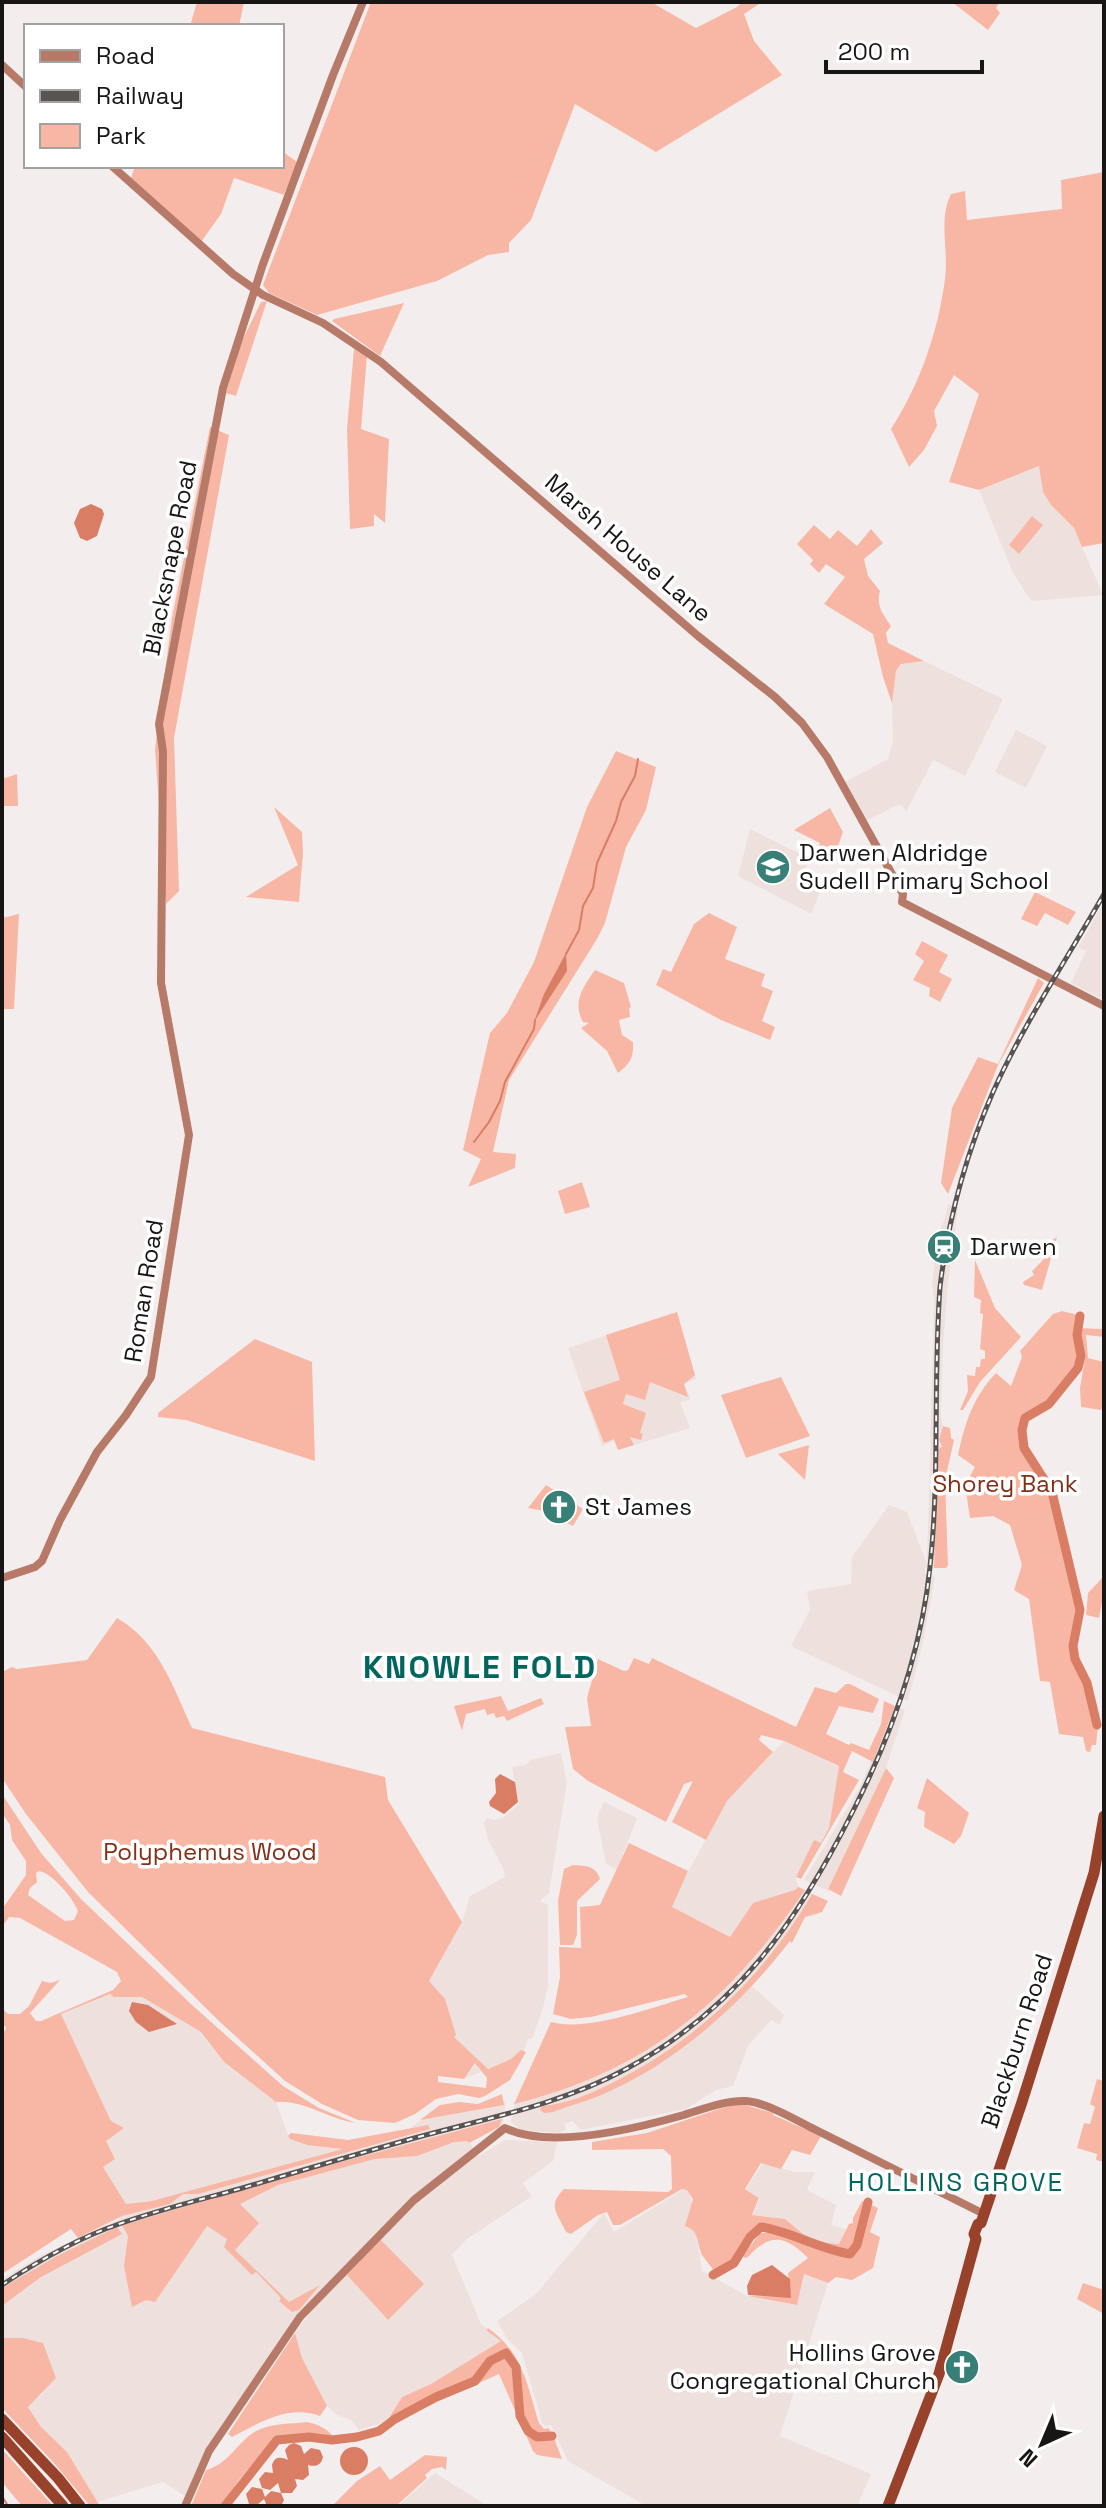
<svg xmlns="http://www.w3.org/2000/svg" width="1106" height="2508" font-family="'Space Grotesk',sans-serif">
  <style>
    .built { fill: #eee1dd }
    .green { fill: #f8b7a5; fill-rule: evenodd }
    .water { fill: #d97d64 }
    .lines { fill: none; stroke-linecap: round; stroke-linejoin: round }
    .stream { stroke: #d97d64; stroke-width: 2 }
    .river { stroke: #d97d64; stroke-width: 9 }
    .secondary { stroke: #b77a68; stroke-width: 8 }
    .highway { stroke: #98422b; stroke-width: 11 }
    .rail-casing { stroke: #575453; stroke-width: 5 }
    .rail { stroke: #fff; stroke-width: 2; stroke-dasharray: 6; stroke-linecap: butt }
    .labels { text-anchor: middle; stroke-width: 7; stroke-linejoin: round; paint-order: stroke }
    .street-label { font-size: 24px; fill: #181615; stroke: #fff }
    .poi-label { font-size: 24px; fill: #181615; stroke: #fff; text-anchor: start }
    .park-label { font-size: 24px; fill: #832f18; stroke: #fff }
    .neighbourhood-label { font-size: 26px; letter-spacing: 2px; fill: #02665f; stroke: #fff }
    .district-label { font-size: 32px; font-weight: bold; letter-spacing: 2px; fill: #02665f; stroke: #fff }
  </style>
  <rect width="100%" height="100%" fill="#f3eeed"/>
  <!-- built -->
  <g class="built">
    <path d="M1040,466L1051,505L1074,528L1103,595L1031,601L1013,573L979,490Z"/>
    <path d="M924,661L1003,699L965,776L933,760L906,812L902,805L895,806L866,821L845,782L888,759L893,741L892,703L896,671L902,664Z"/>
    <path d="M1016,730L1047,746L1026,788L995,772Z"/>
    <path d="M750,829L810,859L803,875L823,885L811,914L738,876Z"/>
    <path d="M1104,902V1000L1071,983L1086,951L1078,948Z"/>
    <path d="M948,1204L958,1207L948,1283L943,1346L941,1418L944,1429L939,1440L942,1446L938,1450L934,1568L926,1567L925,1574L935,1577L923,1642L908,1701L791,1646L810,1610L807,1591L851,1584L852,1557L889,1505L907,1512L927,1564L934,1302L932,1283L939,1232L945,1218Z"/>
    <path d="M677,1312L696,1379L684,1384L691,1399L680,1403L690,1428L618,1450L614,1441L602,1446L568,1348Z"/>
    <path d="M895,1706L905,1710L886,1768L828,1888L830,1892L804,1880L860,1787Z"/>
    <path d="M784,1741L839,1767V1777L829,1828L821,1844L814,1841L796,1877L798,1887L826,1900L817,1915L805,1917L792,1943L790,1941L752,1986L784,2015L780,2025L771,2020L748,2046L733,2086L716,2090L686,2109L581,2130L572,2121L565,2124V2130L559,2133L521,2130L511,2122L515,2101L705,1999L753,1903L730,1937L671,1907L683,1881L727,1801Z"/>
    <path d="M561,1753L567,1782L549,1893L540,1901L548,1905V1986L543,2008L532,2039H528L524,2051L521,2050L511,2059L464,2079L474,2066L453,2036L429,1981L462,1922L470,1896L505,1877L504,1870L488,1840L484,1823L486,1818L495,1820L504,1817L519,1804L512,1767L526,1765L530,1760Z"/>
    <path d="M604,1802L637,1818L617,1870L606,1864L597,1818Z"/>
    <path d="M111,1994L114,1997H142L201,2032L224,2062L276,2102L288,2135L291,2133L348,2140L373,2137L408,2130L438,2106L477,2107L506,2101L502,2125L470,2143L479,2156L505,2140L557,2142L553,2161L523,2183L532,2196L467,2239L452,2255L481,2324L502,2341L431,2384L402,2397L387,2419L381,2423L359,2430L352,2421L336,2414L325,2404L302,2358L295,2333L312,2310L347,2275L388,2320L378,2237L296,2322L209,2451L188,2498L163,2482L97,2502L75,2464L41,2427L28,2406L43,2393L40,2342L2,2338V2279L40,2256L120,2219L119,2214L147,2201L126,2204L102,2166L106,2141L123,2128L111,2121L61,2014Z"/>
    <path d="M763,2163L795,2172H815L807,2190L836,2205L831,2225L846,2229L839,2244L819,2242L803,2234L785,2219L753,2215L760,2198L746,2189Z"/>
    <path d="M689,2186L702,2271L747,2296L796,2305L804,2274L828,2283L780,2436L871,2474L857,2506H646L568,2461L551,2425L545,2426L542,2423L522,2353L507,2339L497,2321L536,2294L604,2213L614,2232Z"/>
    <path d="M435,2473L488,2506H398Z"/>
  </g>
  <!-- green -->
  <g class="green">
    <path d="M197,2H244L239,26H190Z"/>
    <path d="M371,2H651L696,28L737,7L742,2H762L744,14L754,41L782,75L656,152L575,104L531,220L509,243V252L488,255L437,281L317,315L269,293L263,285Z"/>
    <path d="M952,2H1000L996,8L1000,13L988,30Z"/>
    <path d="M282,151L297,162L284,195L234,178L221,214L201,242L131,178L135,166H282Z"/>
    <path d="M1104,172V543L1082,547L1074,528L1051,505L1043,492L1039,466L979,490L949,482L979,394L954,375L934,411L937,426L924,450L909,467L891,429C920,384 938,332 945,279C949,251 938,220 951,194L965,191L967,220L1062,209L1061,180Z"/>
    <path d="M267,301L236,396L226,393L241,343L261,302Z"/>
    <path d="M404,303L380,356L332,321L334,319Z"/>
    <path d="M354,349L367,355L361,429L389,439L385,523L374,514V526L350,529L347,429Z"/>
    <path d="M210,427L229,435L174,738L179,891L166,904L155,749L172,618Z"/>
    <path d="M1032,516L1043,525L1019,554L1009,545Z"/>
    <path d="M814,525L830,539L838,530L857,546L871,529L883,543L864,559L868,576L880,591C876,606 883,614 891,626L886,633L888,643L924,661L901,664L896,671L892,703L883,677L873,634L824,604L845,577L826,564L819,573L810,564L813,560L797,544Z"/>
    <path d="M616,751L656,767L646,810L626,847L605,923L597,939L509,1080L493,1152L516,1154L515,1168L468,1187L481,1159L463,1150L490,1033L507,1013L534,962L587,807Z"/>
    <path d="M17,774L18,806H2V779Z"/>
    <path d="M274,807L302,832L303,853L299,902L246,897L298,865Z"/>
    <path d="M830,808L843,832L832,863L815,854L820,843L794,830Z"/>
    <path d="M1035,892L1076,912L1068,925L1045,913L1037,926L1021,919Z"/>
    <path d="M709,913L737,927L725,959L765,974L761,986L773,991L762,1021L775,1027L770,1040L721,1020L656,985L663,969L671,972L694,924Z"/>
    <path d="M19,914L14,1009H2V918Z"/>
    <path d="M922,941L948,955L939,972L952,979L940,1002L929,996L930,988L913,980L924,961L915,954Z"/>
    <path d="M595,970L624,983L631,1007L629,1008L630,1017L619,1020L622,1035L633,1042C634,1057 630,1064 618,1073L607,1051L581,1028L589,1023L583,1022C572,1002 583,987 595,970Z"/>
    <path d="M1038,978L1044,983L998,1065L948,1194L941,1183L952,1108L978,1057L998,1064Z"/>
    <path d="M582,1182L590,1207L565,1214L558,1191Z"/>
    <path d="M1057,1237L1042,1290L1024,1285L1023,1282L1034,1275L1032,1271L1043,1260L1045,1250L1041,1247Z"/>
    <path d="M975,1260L995,1308L1021,1337L980,1382L963,1410H960L968,1391L967,1375L975,1376L976,1367H980L981,1359H985V1351L980,1349L983,1314L980,1313L981,1300L974,1297Z"/>
    <path d="M1062,1311L1078,1315L1077,1328L1104,1329V1337L1086,1335L1088,1358L1104,1362V1405L1101,1410L1081,1407L1080,1388L1085,1358L1078,1357C1071,1386 1046,1401 1024,1417L1020,1430L1023,1448L1047,1484L1079,1609L1072,1648L1073,1657L1085,1685L1094,1724L1098,1726L1096,1745H1092L1090,1752L1086,1751L1083,1737L1059,1734L1050,1682L1040,1681L1029,1599L1014,1590L1022,1565L1010,1525L993,1516L970,1518L965,1485L975,1467L958,1455C965,1423 973,1397 996,1373L1011,1386L1022,1357L1020,1351L1053,1314Z"/>
    <path d="M677,1312L695,1375L684,1384L688,1397L650,1382L645,1400L626,1394L623,1404L646,1413L640,1433L643,1434L641,1440L630,1437L634,1445L618,1450L614,1439L604,1443L584,1392L620,1380L606,1335Z"/>
    <path d="M255,1339L312,1362L315,1461L186,1420L158,1417V1413Z"/>
    <path d="M781,1377L810,1436L746,1458L721,1395Z"/>
    <path d="M943,1426L950,1428L951,1438L954,1440L945,1480L948,1565L946,1568H934L938,1450L942,1446L939,1440Z"/>
    <path d="M809,1445L805,1480L778,1454Z"/>
    <path d="M546,1485L583,1509L573,1526L544,1511L528,1508Z"/>
    <path d="M1103,1577L1104,1592L1099,1618L1086,1615L1088,1593Z"/>
    <path d="M117,1618C159,1642 173,1687 192,1728L385,1777L388,1800L462,1922L429,1981L445,1999L456,2035L454,2037L488,2069L511,2059L521,2050L526,2052L510,2080L485,2096L479,2098L458,2094L436,2099L415,2114L395,2123L358,2120L322,2104L285,2081L220,2022L88,1892L26,1814L2,1778V1672L12,1667L17,1669L87,1660ZM475,2063L487,2078L486,2088L438,2082V2076L464,2079Z"/>
    <path d="M634,1658L649,1664L652,1658L796,1727L815,1687L836,1693L846,1684H850L879,1699L873,1713L839,1706L826,1734L849,1745L851,1743L869,1750L881,1724L884,1701L895,1706L873,1762L852,1751L843,1772L859,1780L801,1879L796,1877L814,1840L821,1843L829,1828L839,1766L784,1741L761,1735L759,1740L773,1752L727,1801L706,1840L672,1822L693,1781L684,1784L666,1822L588,1781L573,1769L565,1727L591,1726L587,1698L598,1659L624,1671L628,1670Z"/>
    <path d="M501,1696L508,1711L541,1698L544,1704L507,1721L504,1716L496,1718L494,1713L487,1715L485,1709L466,1714L462,1731L454,1706Z"/>
    <path d="M886,1768L894,1778L841,1896L828,1889Z"/>
    <path d="M927,1778L969,1813L961,1836L954,1844L924,1827L925,1812L917,1808Z"/>
    <path d="M2,1794L41,1853L81,1899L192,2005L283,2086L319,2108L356,2123C327,2119 305,2100 276,2102L224,2062L201,2032L142,1997H114L110,1994L61,2014L111,2121L124,2128L106,2141L115,2159L103,2167L126,2204L152,2201L343,2149L307,2145L290,2139L288,2136L291,2133L348,2140L428,2125L430,2129L198,2194H183L170,2204L122,2216L78,2238L71,2229L2,2274V2036L6,2028L2,2023V2008L8,2014H20L29,2006L42,1981L51,1983L60,1980L30,2013L36,2021H41L113,1990L121,1981L117,1972L20,1918L9,1917L2,1927L3,1908L26,1875V1861L12,1840L10,1825L2,1813ZM39,1871C52,1873 73,1898 78,1911L74,1920L65,1921L28,1895L30,1888L37,1882L36,1873Z"/>
    <path d="M629,1843L688,1871L672,1907L730,1937L753,1903L795,1890L798,1887L805,1890C729,2002 647,2071 514,2104L551,2022C587,2032 650,2008 688,1997L685,1994L591,2017L571,2019L553,2014L560,1977L559,1947L581,1948L580,1907L600,1905Z"/>
    <path d="M573,1865C586,1866 595,1865 600,1879L577,1901V1935L573,1945H560L558,1901L564,1869Z"/>
    <path d="M812,1894L828,1901L822,1912L805,1917L792,1943L790,1941C740,2006 675,2064 599,2096C584,2102 568,2106 553,2112L544,2113L540,2110L542,2106C567,2104 590,2094 612,2083C697,2041 765,1975 812,1894Z"/>
    <path d="M1097,2079L1104,2081V2162L1096,2160L1097,2154L1077,2148L1084,2123L1090,2124L1095,2107L1090,2104Z"/>
    <path d="M502,2094L504,2105L420,2120L440,2105L459,2102L478,2104Z"/>
    <path d="M742,2104L773,2113V2115L821,2136L810,2155L792,2150L781,2169L761,2163L745,2189L759,2198L752,2215L785,2219L803,2234L819,2242L839,2244L849,2224L853,2223V2218L862,2201L865,2202L856,2244L849,2252C818,2247 792,2230 760,2226C739,2240 741,2258 715,2273C711,2266 706,2261 702,2255C696,2242 700,2231 685,2226L693,2199L687,2190L682,2189L620,2225H613L607,2212L598,2215L571,2234L566,2232C557,2213 547,2206 564,2189L668,2192L672,2189L671,2156L663,2149L592,2150V2142L647,2133L731,2105Z"/>
    <path d="M502,2119L499,2127L469,2143L467,2141L454,2142L417,2156L375,2159L278,2185L240,2204L259,2223L235,2250L289,2302L320,2285L299,2310L292,2312L279,2301L281,2298L256,2272L252,2275L224,2247L227,2239L207,2226L155,2302L146,2300L132,2307L124,2266L128,2236L122,2225L318,2168Z"/>
    <path d="M869,2204L878,2208L870,2232L880,2237L873,2268L852,2280L836,2277L828,2283L804,2274L797,2305L748,2296L791,2297L788,2273L808,2258C786,2236 770,2232 748,2257L745,2258L743,2256L760,2233H780L810,2247L851,2255L858,2246Z"/>
    <path d="M117,2227L122,2234L41,2277L2,2306V2288L57,2256Z"/>
    <path d="M380,2239L424,2284L388,2320L347,2275Z"/>
    <path d="M1083,2283L1104,2290V2314L1077,2299Z"/>
    <path d="M488,2328C523,2353 527,2384 539,2423L544,2429L549,2428L551,2434C511,2436 526,2392 518,2367C516,2361 511,2355 508,2350L489,2359L473,2380L388,2419L402,2397L431,2384L501,2341L486,2330Z"/>
    <path d="M295,2333L302,2358L327,2406L320,2416C288,2404 259,2423 232,2437L228,2434Z"/>
    <path d="M2,2338H23L43,2343L56,2378L28,2407L41,2427L67,2452L100,2506H90L54,2463L2,2408Z"/>
    <path d="M505,2356C525,2382 506,2420 536,2438H554L562,2459L537,2455L533,2451L499,2374L410,2414L475,2383L492,2363Z"/>
    <path d="M307,2422C317,2424 329,2429 334,2438L309,2435L275,2438L239,2480L222,2506H191L206,2470C229,2464 237,2442 256,2431C271,2423 291,2424 307,2422Z"/>
    <path d="M2,2449L53,2506H22L2,2482Z"/>
    <path d="M425,2455L447,2457L446,2470L442,2467L432,2469L425,2475L427,2478L396,2506H332L357,2481L380,2466L390,2480Z"/>
  </g>
  <!-- water -->
  <g class="water">
    <path d="M91,504L102,509L104,514L97,536L87,541L80,538L74,523L80,509Z"/>
    <path d="M566,953L567,971L534,1022L544,994Z"/>
    <path d="M500,1774L515,1782L518,1802L504,1814L490,1806L489,1802L496,1793L495,1779Z"/>
    <path d="M132,2002L148,2005L177,2024L149,2032L136,2022L129,2011Z"/>
    <path d="M772,2265L790,2279L791,2298L748,2295L747,2286L752,2275Z"/>
    <path d="M294,2443L301,2446L304,2454L311,2448L320,2450L323,2457C321,2466 315,2467 308,2465L309,2475L303,2480L295,2479L297,2486L292,2493H281L284,2500L281,2506H267L264,2499L257,2505L249,2504L246,2494L252,2487L262,2489L265,2497L271,2491L281,2493L278,2483L270,2490L262,2488L259,2479L265,2472L273,2473L272,2465C275,2456 281,2457 288,2460L285,2450L289,2445Z"/>
    <circle cx="354" cy="2461" r="14"/>
  </g>
  <g class="lines">
    <!-- stream -->
    <g class="stream">
      <path d="M566,954L579,930L583,906L593,888L597,863L616,821L621,802L635,776L638,759"/>
      <path d="M474,1142L489,1122L500,1101L505,1082L534,1029L535,1020"/>
      <path d="M1103,2298L1104,2304"/>
      <path d="M2,2496L8,2506"/>
    </g>
    <!-- river -->
    <g class="river">
      <path d="M1080,1316L1077,1335L1081,1356L1078,1368L1049,1404L1025,1418L1022,1430L1024,1448L1052,1492L1080,1610L1073,1646L1075,1659L1087,1683L1097,1725"/>
      <path d="M713,2275L734,2263L750,2237L761,2227C792,2232 819,2249 850,2254L857,2245L868,2202"/>
      <path d="M225,2506L277,2440L309,2437L332,2440L357,2437L379,2431L395,2419L436,2397L475,2381L490,2361L506,2353L516,2367L520,2416L528,2431L537,2437L552,2436"/>
    </g>
    <!-- secondary -->
    <g class="secondary">
      <path d="M2,65L26,87"/>
      <path d="M112,166L233,274L263,295L323,323L381,362L698,636L775,697L802,723L827,757L903,894L902,902L1104,1006"/>
      <path d="M2,1578L35,1567L42,1561L60,1520L97,1452L126,1415L151,1377L189,1135L161,983L163,752L159,724L223,388L263,264L333,75L363,2"/>
      <path d="M185,2506L209,2451L300,2317L414,2200L505,2128C550,2150 634,2129 680,2116C701,2110 724,2100 746,2101C765,2102 796,2120 814,2129C871,2157 927,2186 984,2214"/>
    </g>
    <!-- highway -->
    <g class="highway">
      <path d="M2,2419L58,2478L80,2506"/>
      <path d="M2,2437L63,2506"/>
      <path d="M888,2506L939,2374L976,2239L974,2234L978,2224L981,2223L1022,2102L1094,1873L1104,1816"/>
    </g>
    <!-- rail casing -->
    <g class="rail-casing">
      <path id="rail" d="M2,2285C38,2261 78,2238 119,2224C158,2210 199,2200 239,2189C296,2172 354,2155 411,2139C483,2119 560,2105 626,2069C737,2009 798,1921 853,1811C892,1734 921,1654 930,1567C940,1475 933,1380 940,1287C948,1220 966,1154 993,1092C1024,1023 1067,959 1104,894"/>
    </g>
    <!-- rail -->
    <use href="#rail" class="rail"/>
  </g>
  <!-- icons -->
  <defs>
    <g id="school-disc" transform="scale(1.8)"><circle r="9.5" fill="#387f77" stroke="#fff"/><path d="M0-5L7-2L0 1L-7-2ZM-4 1L0 2.5L4 1V4Q0 6-4 4Z" fill="#fff"/></g>
    <g id="station-disc" transform="scale(1.8)"><circle r="9.5" fill="#387f77" stroke="#fff"/><path d="M-3-6H3Q5-6 5-4V2Q5 4 3 4L4.5 6H3L1.5 4h-3L-3 6H-4.5L-3 4Q-5 4-5 2V-4Q-5-6-3-6ZM-3.5-4v3h7v-3ZM-3.5 1v1.5H-2V1ZM2 1v1.5H3.5V1Z" fill="#fff"/></g>
    <g id="church-disc" transform="scale(1.8)"><circle r="9.5" fill="#387f77" stroke="#fff"/><path d="M-1.2-6h2.4v3.5h3.3v2.4h-3.3V6h-2.4V-.1h-3.3v-2.4h3.3Z" fill="#fff"/></g>
  </defs>
  <g fill-rule="evenodd">
    <use href="#school-disc" x="773" y="867"/>
    <use href="#station-disc" x="944" y="1247"/>
    <use href="#church-disc" x="559" y="1507"/>
    <use href="#church-disc" x="962" y="2367"/>
  </g>
  <g class="labels">
    <!-- street labels -->
    <g class="street-label">
      <text transform="translate(628 548) rotate(41)" y="8">Marsh House Lane</text>
      <text transform="translate(170 558) rotate(-79)" y="8">Blacksnape Road</text>
      <text transform="translate(144 1291) rotate(-81)" y="8">Roman Road</text>
      <text transform="translate(1017 2041) rotate(-72)" y="8">Blackburn Road</text>
    </g>
    <!-- poi labels -->
    <g class="poi-label">
      <text x="799" y="861">Darwen Aldridge<tspan x="799" dy="28">Sudell Primary School</tspan></text>
      <text x="970" y="1255">Darwen</text>
      <text x="585" y="1515">St James</text>
      <text x="936" y="2361" text-anchor="end">Hollins Grove<tspan x="936" dy="28">Congregational Church</tspan></text>
    </g>
    <!-- park labels -->
    <g class="park-label">
      <text x="1005" y="1492">Shorey Bank</text>
      <text x="210" y="1860">Polyphemus Wood</text>
    </g>
    <!-- neighbourhood labels -->
    <g class="neighbourhood-label">
      <text x="956" y="2191">HOLLINS GROVE</text>
    </g>
    <!-- district labels -->
    <g class="district-label">
      <text x="480" y="1678">KNOWLE FOLD</text>
    </g>
  </g>
  <!-- border -->
  <rect width="1106" height="2508" fill="none" stroke="#181615" stroke-width="8"/>
  <!-- legend -->
  <rect x="24" y="24" width="260" height="144" fill="#ffffff" stroke="#a3a2a1" stroke-width="2"/>
  <rect x="40" y="50" width="40" height="12" fill="#b77a68" stroke="#a3a2a1" stroke-width="2"/>
  <text x="96" y="64" font-size="24" fill="#181615">Road</text>
  <rect x="40" y="90" width="40" height="12" fill="#575453" stroke="#a3a2a1" stroke-width="2"/>
  <text x="96" y="104" font-size="24" fill="#181615">Railway</text>
  <rect x="40" y="124" width="40" height="24" fill="#f8b7a5" stroke="#a3a2a1" stroke-width="2"/>
  <text x="96" y="144" font-size="24" fill="#181615">Park</text>
  <!-- north arrow -->
  <g transform="translate(1042 2444) rotate(224)" stroke="#ffffff" stroke-width="6" paint-order="stroke">
  <path d="M0-6L14 30L0 20L-14 30Z" fill="#181615"/>
  <text y="-12" font-size="22" font-weight="bold" text-anchor="middle" fill="#181615">N</text>
  </g>
  <!-- scale -->
  <path d="M826 60v12h156v-12" fill="none" stroke="#181615" stroke-width="4"/>
  <text x="838" y="60" font-size="24" fill="#181615" stroke="#ffffff" stroke-width="6" paint-order="stroke">200 m</text>
</svg>
